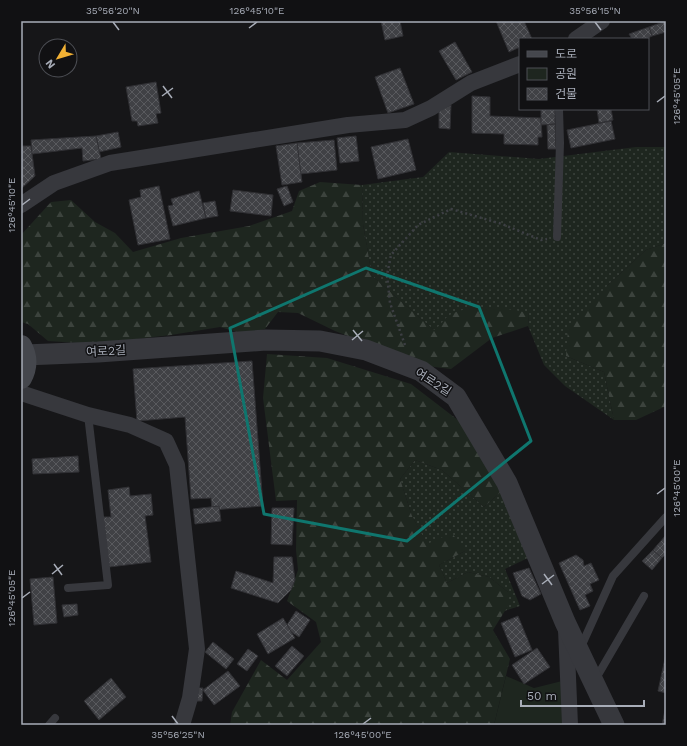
<svg xmlns="http://www.w3.org/2000/svg" width="687" height="746" font-family="'Work Sans','Noto Sans KR',sans-serif">
  <style>
    .grass { fill: url(#grass-dots) }
    .forest { fill: url(#forest-firs) }
    .park { fill: #1e261f }
    .building { fill: url(#building-cross-hatch); stroke: #303034 }
    .lines { fill: none; stroke-linecap: round; stroke-linejoin: round }
    .path { stroke: #3d3f44; stroke-width: 2.5; stroke-dasharray: 2 3; stroke-linecap: butt }
    .service { stroke: #37383d; stroke-width: 8 }
    .minor { stroke: #37383d; stroke-width: 16 }
    .tertiary { stroke: #37383d; stroke-width: 21 }
    .secondary { stroke: #45474d; stroke-width: 22 }
    .marked { fill: none; stroke: #0f766e; stroke-width: 3; stroke-linejoin: round }
    .ticks { fill: none; stroke: #a8adb8; stroke-width: 1.5 }
    .labels { text-anchor: middle; stroke-width: 3; stroke-linejoin: round; paint-order: stroke }
    .street-label { font-size: 12px; fill: #a8adb8; stroke: #111113 }
    .neatline { fill: none; stroke: #a8adb8; stroke-width: 1.5 }
    .ticks-label { font-size: 10px; text-anchor: middle; fill: #a8adb8 }
  </style>
  <defs>
    <pattern id="grass-dots" width="8" height="8" patternUnits="userSpaceOnUse"><rect width="8" height="8" fill="#1e261f"/><path d="M2 2h.1M6 6h.1" fill="none" stroke="#3c433d" stroke-width="1.8" stroke-linecap="round"/></pattern>
    <pattern id="forest-firs" width="22" height="20" patternUnits="userSpaceOnUse"><rect width="22" height="20" fill="#1e261f"/><path d="M5 1l3.5 6h-7zM16 11l3.5 6h-7z" fill="#3c433d"/></pattern>
    <pattern id="building-cross-hatch" width="8" height="8" patternUnits="userSpaceOnUse"><rect width="8" height="8" fill="#404145"/><path d="M0 0l8 8M0 8l8-8" fill="none" stroke="#595a5e"/></pattern>
  </defs>
  <rect width="100%" height="100%" fill="#161618"/>
  <!-- grass -->
  <g class="grass">
    <path d="M636,147H666V243L646,250L608,285L566,356L604,372L614,420L565,386L544,365L528,326L529,313L448,317L435,331L372,276L363,224L362,185L423,177L449,152L539,159Z"/>
    <path d="M415,460L442,470L484,507L502,491L530,557L505,569L520,606L504,611L508,606V592L489,577L468,572L447,583L439,565L465,551L427,545L412,516L400,479Z"/>
  </g>
  <!-- forest -->
  <g class="forest">
    <path d="M320,182L362,185L363,224L372,276L434,330C439,327 443,321 447,317C467,302 507,308 529,313L528,326L492,338L451,369L426,366L335,331L298,313L278,312L265,329L244,334L220,327L171,335L93,344L48,341L28,324L21,322V235L51,202L71,200L95,222L115,233L133,252L181,238L249,226L292,211L299,191Z"/>
    <path d="M666,243V408L664,407L636,420H614L604,372L566,356L568,329L608,285L646,250Z"/>
    <path d="M267,354L327,358L411,384L467,427L502,491L484,507L442,470L415,460L400,479L412,516L427,544L452,533L465,551L439,565L447,583L468,572L489,577L508,592V606L493,630L510,659L494,725H230L232,712L261,660L287,680L321,642L316,622L287,601L298,570L296,550L297,500L276,501L263,398Z"/>
  </g>
  <!-- park -->
  <path class="park" d="M506,676L534,688L562,681V725H494Z"/>
  <!-- building -->
  <g class="building">
    <path d="M381,21H400L403,36L385,40Z"/>
    <path d="M496,21H524L532,39H520V47L509,52Z"/>
    <path d="M666,21V32L652,36L649,27Z"/>
    <path d="M649,27L652,36L646,39H632L629,34Z"/>
    <path d="M455,42L472,72L456,80L439,51Z"/>
    <path d="M400,68L414,104L388,113L375,77Z"/>
    <path d="M156,82L161,113L156,114L158,123L138,126L137,121H132L126,87Z"/>
    <path d="M472,96L490,97V116L541,118L542,137H538V145L504,144V134L472,133Z"/>
    <path d="M451,105L450,129L439,128V110Z"/>
    <path d="M541,109H555V124L541,125Z"/>
    <path d="M597,109H611L613,120L599,123Z"/>
    <path d="M611,121L615,139L571,148L567,130Z"/>
    <path d="M555,124L556,149H548L547,125Z"/>
    <path d="M118,132L121,147L99,152L96,136Z"/>
    <path d="M96,136L101,159L83,161L82,148L32,154L31,140Z"/>
    <path d="M356,136L359,161L340,163L337,138Z"/>
    <path d="M408,139L416,170L378,179L371,147Z"/>
    <path d="M334,140L337,170L300,174L297,143Z"/>
    <path d="M297,143L302,182L282,185L276,146Z"/>
    <path d="M21,146H31L35,176L21,189Z"/>
    <path d="M159,186L170,239L138,245L129,200L141,197L140,190Z"/>
    <path d="M287,186L293,202L284,206L277,189Z"/>
    <path d="M233,190L273,195L271,216L230,211Z"/>
    <path d="M199,191L206,218L173,226L168,206L173,205L171,199Z"/>
    <path d="M215,201L218,216L206,218L203,203Z"/>
    <path d="M252,361L263,506L212,510L211,498L191,499L185,417L137,421L133,369Z"/>
    <path d="M78,456L79,472L33,474L32,459Z"/>
    <path d="M129,487L130,496L151,494L153,515L145,516L151,562L109,567L103,517H111L108,490Z"/>
    <path d="M219,506L221,521L195,524L193,509Z"/>
    <path d="M272,508H294L292,545L271,544Z"/>
    <path d="M666,535V554L662,558L653,550Z"/>
    <path d="M653,550L662,558L652,570L642,561Z"/>
    <path d="M576,555L583,560L584,566L591,563L599,580L590,584L593,591L585,595L590,606L580,610L559,563Z"/>
    <path d="M274,557H292L295,580L291,590L278,603L231,588L236,571L273,583Z"/>
    <path d="M529,568L541,594L530,600L522,596L513,573Z"/>
    <path d="M53,577L57,623L34,625L30,579Z"/>
    <path d="M77,604L78,615L64,617L62,605Z"/>
    <path d="M296,611L310,620L299,637L285,628Z"/>
    <path d="M518,616L532,650L515,657L501,623Z"/>
    <path d="M283,618L295,638L268,654L257,634Z"/>
    <path d="M213,642L234,659L226,669L205,652Z"/>
    <path d="M292,646L304,656L287,676L275,666Z"/>
    <path d="M537,648L550,667L524,684L512,665Z"/>
    <path d="M248,649L258,656L247,671L237,664Z"/>
    <path d="M666,654V693L658,691Z"/>
    <path d="M228,671L240,686L214,705L203,690Z"/>
    <path d="M111,678L126,697L99,720L84,701Z"/>
    <path d="M196,688H203L202,701H196Z"/>
    <path d="M666,705V725H662Z"/>
  </g>
  <g class="lines">
    <!-- path -->
    <path class="path" d="M405,345L390,303L387,275L391,255L418,225L451,209L502,224L541,240L547,239"/>
    <!-- service -->
    <g class="service">
      <path d="M557,237L560,143L559,109"/>
      <path d="M68,588L108,585L88,415"/>
      <path d="M580,649L613,576L666,517"/>
      <path d="M595,680L644,596"/>
      <path d="M49,725L55,718"/>
    </g>
    <!-- minor -->
    <g class="minor">
      <path d="M576,39L602,21"/>
      <path d="M21,205L54,183L110,163L348,125L405,120L431,108L471,83L520,64"/>
      <path d="M21,393L88,415L130,425L166,441L177,465L197,649L190,698L182,725"/>
      <path d="M566,629L570,725"/>
    </g>
    <!-- tertiary -->
    <path class="tertiary" d="M25,355L98,352L266,340L320,341L366,350L421,371L456,397L507,483L565,622L614,725"/>
    <!-- secondary -->
    <path class="secondary" d="M21,346C27,357 27,367 21,378"/>
  </g>
  <!-- marked area -->
  <path class="marked" d="M366,268L479,307L531,441L407,541L264,514L230,328Z"/>
  <!-- ticks -->
  <path class="ticks" d="M113,22L119,30M595,22L601,30M249,28L257,22M163,86L172,98M162,96L173,88M657,102L665,96M22,205L30,199M353,330L362,341M352,340L363,331M657,494L665,488M54,564L62,575M52,574L63,565M544,574L552,585M542,584L554,575M22,598L30,592M172,716L178,724M363,724L371,718"/>
  <g class="labels">
    <!-- street labels -->
    <g class="street-label">
      <text transform="translate(106 351) rotate(-3)" y="4">여로2길</text>
      <text transform="translate(433 382) rotate(33)" y="4">여로2길</text>
    </g>
  </g>
  <!-- border -->
  <rect width="687" height="746" fill="none" stroke="#111113" stroke-width="44"/>
  <!-- legend -->
  <rect x="519" y="38" width="130" height="72" fill="#111113" stroke="#4d4f55"/>
  <rect x="527" y="51" width="20" height="6" fill="#45474d" stroke="#4d4f55"/>
  <text x="555" y="58" font-size="12" fill="#a8adb8">도로</text>
  <rect x="527" y="68" width="20" height="12" fill="#1e261f" stroke="#4d4f55"/>
  <text x="555" y="78" font-size="12" fill="#a8adb8">공원</text>
  <rect x="527" y="88" width="20" height="12" fill="url(#building-cross-hatch)" stroke="#4d4f55"/>
  <text x="555" y="98" font-size="12" fill="#a8adb8">건물</text>
  <!-- north arrow -->
  <g transform="translate(58 58) rotate(232)"><circle r="19" fill="#111113" stroke="#4d4f55"/>
  <path d="M0-3L7 15L0 10L-7 15Z" fill="#f2b134"/>
  <text y="-6" font-size="11" font-weight="bold" text-anchor="middle" fill="#a8adb8">N</text>
  </g>
  <!-- scale -->
  <path d="M521 700v6h123v-6" fill="none" stroke="#a8adb8" stroke-width="2"/>
  <text x="527" y="700" font-size="12" fill="#a8adb8" stroke="#111113" stroke-width="3" paint-order="stroke">50 m</text>
  <rect x="22" y="22" width="643" height="702" class="neatline"/>
  <g class="ticks-label">
    <text x="113" y="14">35°56'20"N</text>
    <text x="257" y="14">126°45'10"E</text>
    <text x="595" y="14">35°56'15"N</text>
    <text transform="translate(676 96) rotate(-90)" y="4">126°45'05"E</text>
    <text transform="translate(11 205) rotate(-90)" y="4">126°45'10"E</text>
    <text transform="translate(676 488) rotate(-90)" y="4">126°45'00"E</text>
    <text transform="translate(11 598) rotate(-90)" y="4">126°45'05"E</text>
    <text x="178" y="738">35°56'25"N</text>
    <text x="363" y="738">126°45'00"E</text>
  </g>
</svg>
